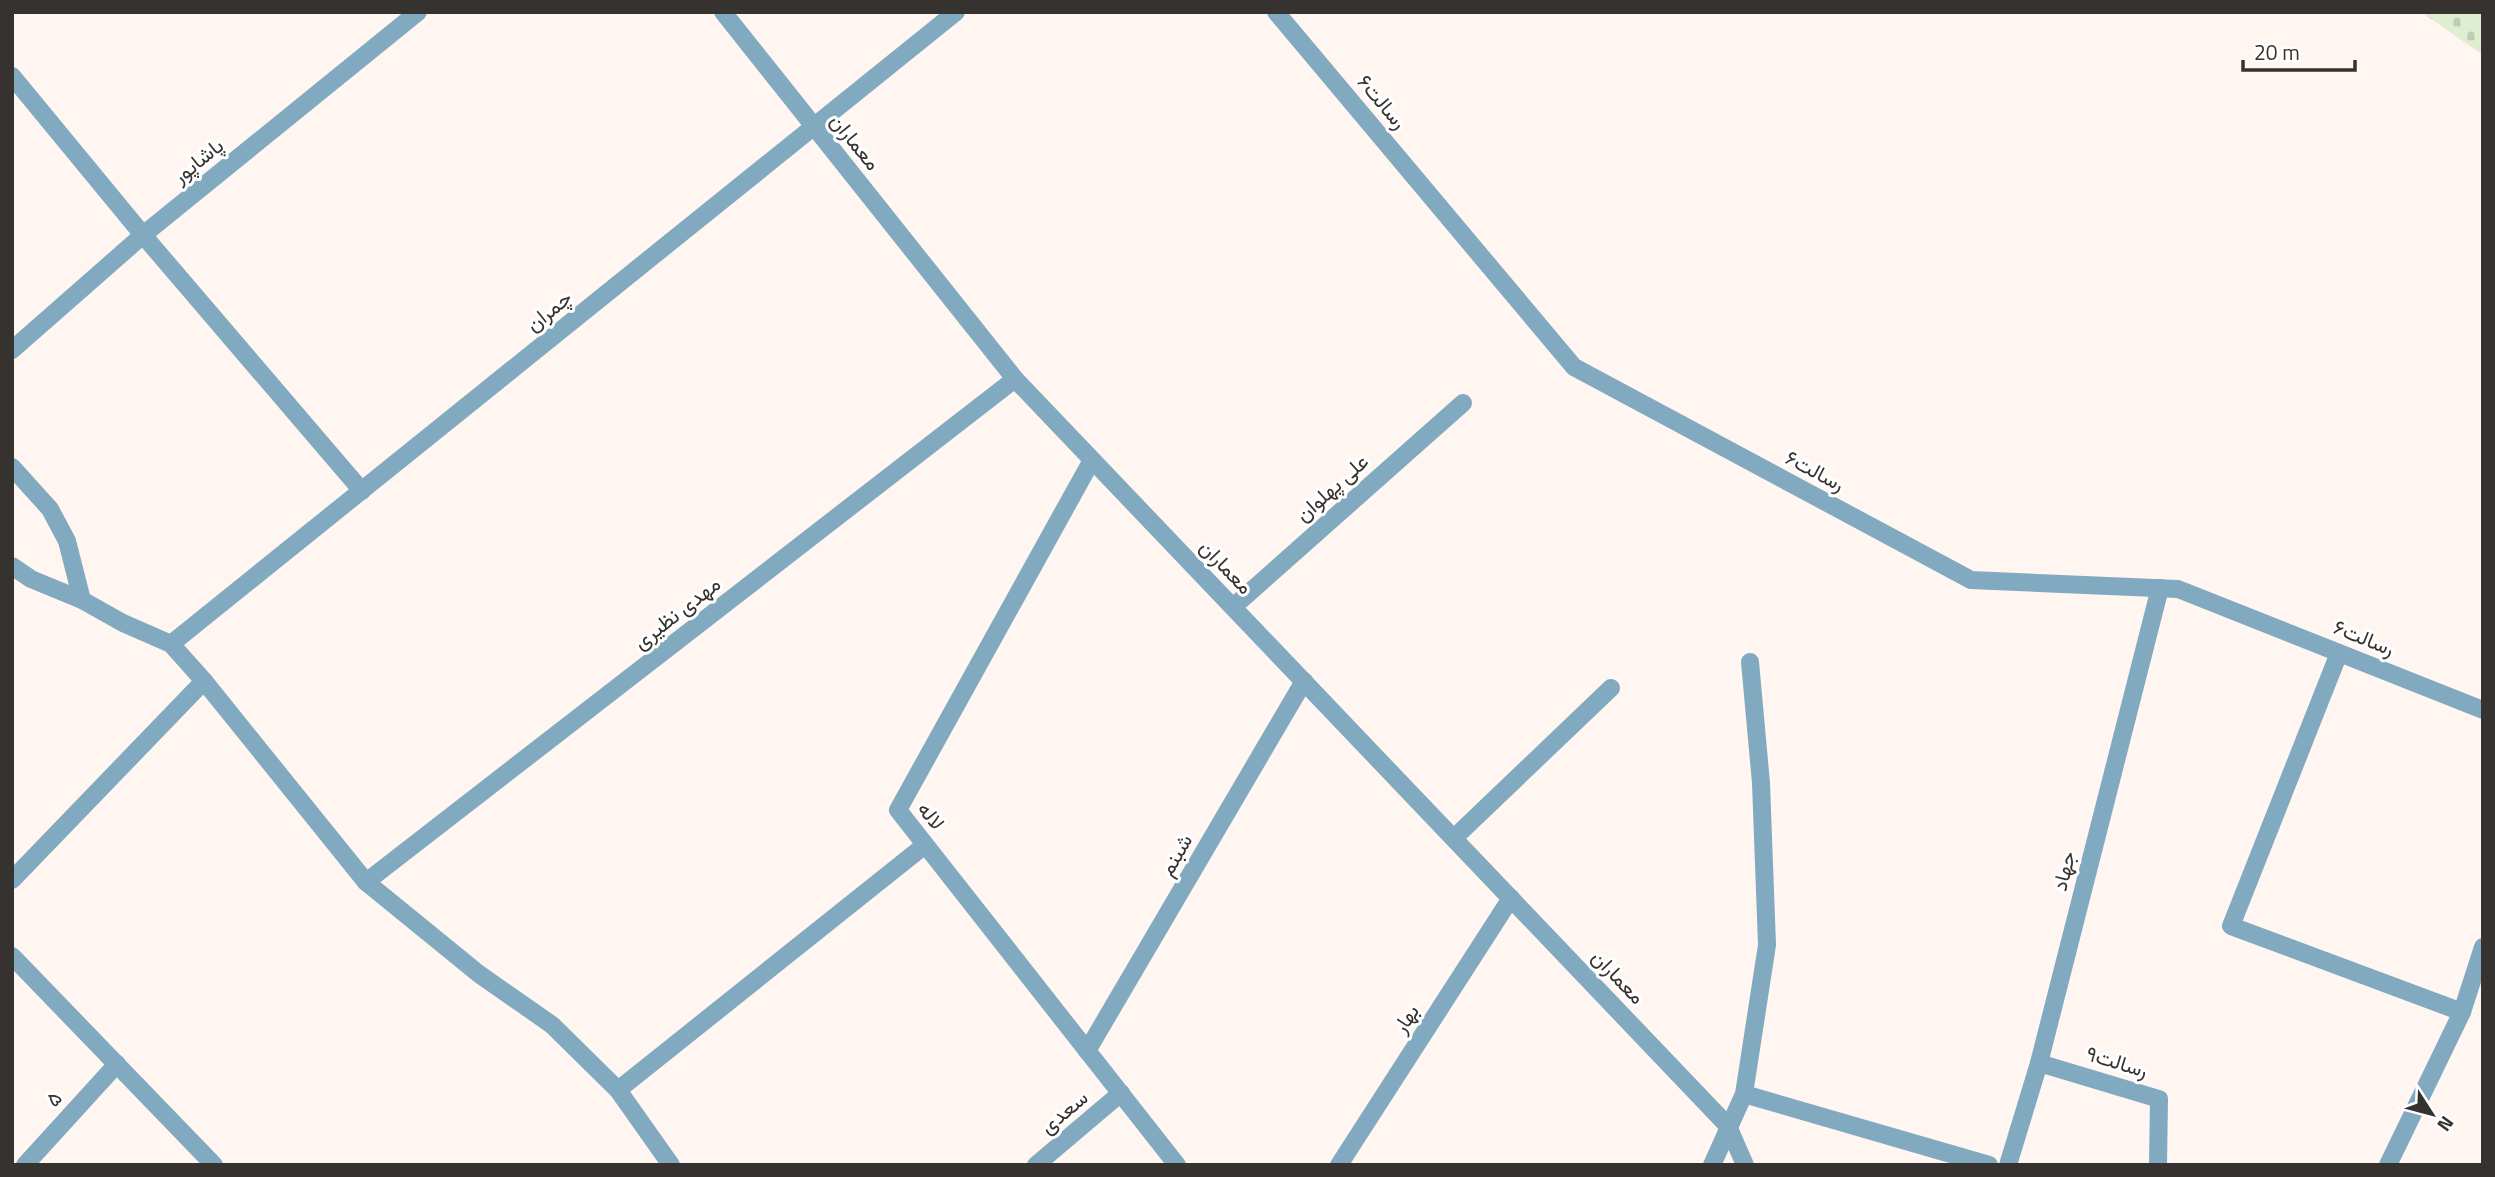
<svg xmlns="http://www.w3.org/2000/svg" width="2495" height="1177" font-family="'Titillium Web',Vazirmatn,sans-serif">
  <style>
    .cemetery { fill: url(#cemetery-stones) }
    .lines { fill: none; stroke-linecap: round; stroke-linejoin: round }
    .minor { stroke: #81aac1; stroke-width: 18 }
    .labels { text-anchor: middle; stroke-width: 6; stroke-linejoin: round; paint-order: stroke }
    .street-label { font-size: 21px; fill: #363230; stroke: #fff }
  </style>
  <defs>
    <pattern id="cemetery-stones" width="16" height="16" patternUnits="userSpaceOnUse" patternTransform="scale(1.75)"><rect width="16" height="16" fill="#dfedd1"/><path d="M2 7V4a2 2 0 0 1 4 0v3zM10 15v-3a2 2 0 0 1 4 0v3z" fill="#c0ccb4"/></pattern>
  </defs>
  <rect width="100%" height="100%" fill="#fff6f2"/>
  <!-- cemetery -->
  <path class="cemetery" d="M2421,12H2483V55Z"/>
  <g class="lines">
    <!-- minor -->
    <g class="minor">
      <path d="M723,12L1015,379L1728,1126L1745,1165"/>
      <path d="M1276,12L1574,367L1971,580L2178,589L2483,710"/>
      <path d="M12,76L143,235L362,491"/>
      <path d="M12,350L143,235L418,12"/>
      <path d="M1092,460L898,810L1177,1165"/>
      <path d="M12,467L50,509L67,541L82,600L123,623L171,644L204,681L366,882L479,974L552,1025L618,1090L671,1165"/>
      <path d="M12,566L31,579L82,600"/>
      <path d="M1233,607L1463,403"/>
      <path d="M171,644L956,12"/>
      <path d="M2339,653L2231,926L2462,1012"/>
      <path d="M1454,838L1611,688"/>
      <path d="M12,880L204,681"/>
      <path d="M366,882L1015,379"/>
      <path d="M12,956L214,1165"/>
      <path d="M1087,1051L1304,681"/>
      <path d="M2039,1063L2159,1099L2158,1165"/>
      <path d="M618,1090L925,845"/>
      <path d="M1744,1094L1989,1165"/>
      <path d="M25,1165L117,1064"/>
      <path d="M1036,1165L1121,1093"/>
      <path d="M1339,1165L1511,898"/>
      <path d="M1712,1165L1744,1094L1767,945L1761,783L1750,662"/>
      <path d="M2008,1165L2039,1063L2160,588"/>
      <path d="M2388,1165L2462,1012L2483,947"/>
    </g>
  </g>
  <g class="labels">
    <!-- street labels -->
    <g class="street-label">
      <text transform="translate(1382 102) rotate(50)" y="7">رسالت۶</text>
      <text transform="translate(855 142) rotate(51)" y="7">معماران</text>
      <text transform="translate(198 161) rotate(-39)" y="7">پاشاپور</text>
      <text transform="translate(549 311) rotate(-39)" y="7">چمران</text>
      <text transform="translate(1815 471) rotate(28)" y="7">رسالت۶</text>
      <text transform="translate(1332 488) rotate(-42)" y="7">علی پهلوان</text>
      <text transform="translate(1226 567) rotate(46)" y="7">معماران</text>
      <text transform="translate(677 613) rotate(-38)" y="7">مهدی نظیری</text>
      <text transform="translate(2364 638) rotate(22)" y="7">رسالت۶</text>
      <text transform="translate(931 816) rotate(52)" y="7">لاله</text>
      <text transform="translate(1176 855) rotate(-60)" y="7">شبنم</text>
      <text transform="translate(2064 871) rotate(-76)" y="7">جهاد</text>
      <text transform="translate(1618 977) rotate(46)" y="7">معماران</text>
      <text transform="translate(1406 1019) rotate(-57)" y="7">بهار</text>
      <text transform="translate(2117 1062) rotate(17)" y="7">رسالت۹</text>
      <text transform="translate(54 1099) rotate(-48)" y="7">۵</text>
      <text transform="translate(1064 1112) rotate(-40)" y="7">سعدی</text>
    </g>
  </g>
  <!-- border -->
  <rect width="2495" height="1177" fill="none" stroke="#363230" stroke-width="28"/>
  <!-- north arrow -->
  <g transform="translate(2432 1114) rotate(126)" stroke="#ffffff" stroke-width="5" paint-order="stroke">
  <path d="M0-5L12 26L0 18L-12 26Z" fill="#363230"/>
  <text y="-10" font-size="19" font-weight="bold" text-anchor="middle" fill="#363230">N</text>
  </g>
  <!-- scale -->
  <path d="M2243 60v10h112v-10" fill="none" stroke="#363230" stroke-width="3.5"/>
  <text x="2254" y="60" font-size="21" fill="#363230" stroke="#ffffff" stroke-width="5" paint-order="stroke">20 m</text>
</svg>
